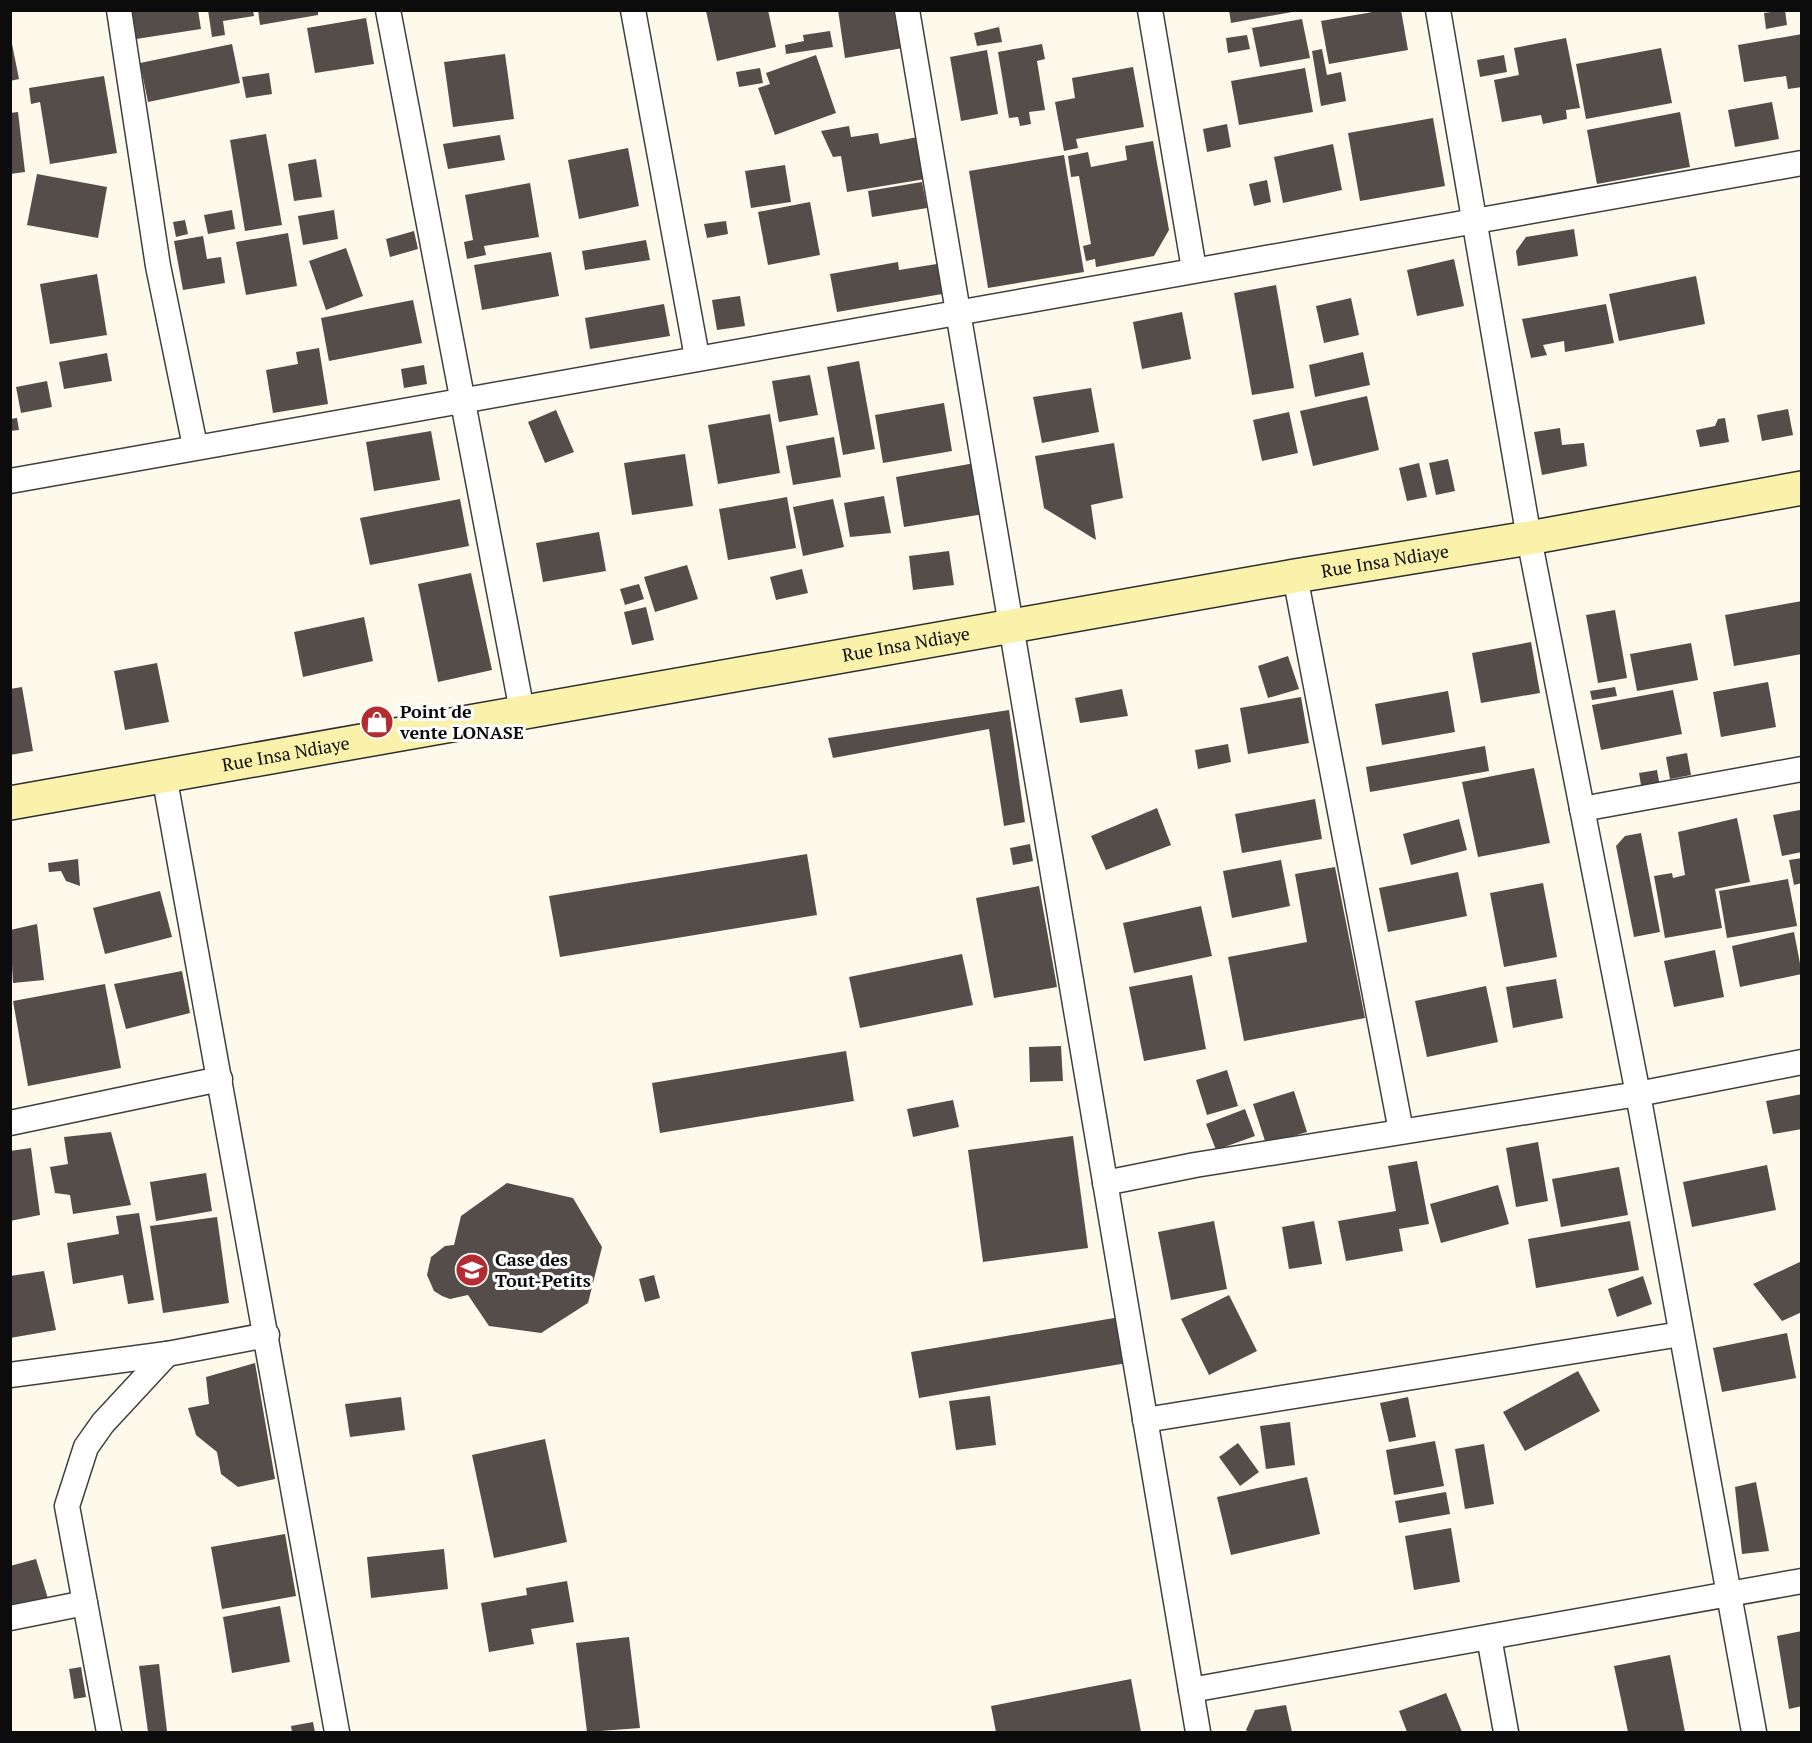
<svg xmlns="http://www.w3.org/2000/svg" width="1812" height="1743" font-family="'PT Serif',serif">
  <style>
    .building { fill: #544d49 }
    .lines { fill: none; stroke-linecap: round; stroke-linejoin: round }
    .minor-casing { stroke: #3f3f3f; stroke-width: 27 }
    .secondary-casing { stroke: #2e2e2e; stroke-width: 36 }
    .minor { stroke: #fff; stroke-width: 24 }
    .secondary { stroke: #faf2aa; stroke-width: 33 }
    .labels { text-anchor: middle; stroke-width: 6; stroke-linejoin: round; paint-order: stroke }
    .street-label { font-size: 18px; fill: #0c0c0c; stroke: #fff }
    .poi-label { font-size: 18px; font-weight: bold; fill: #0c0c0c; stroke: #fff; text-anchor: start }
  </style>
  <rect width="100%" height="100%" fill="#fefaeb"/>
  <!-- building -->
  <g class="building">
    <path d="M131,10H198L201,29L136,39Z"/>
    <path d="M208,10H253L254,16L223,21L225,35L212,37Z"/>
    <path d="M258,10H318V15L260,25Z"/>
    <path d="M768,10L776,47L717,61L706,11Z"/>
    <path d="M838,10H896L903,48L845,58Z"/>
    <path d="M1229,10H1291L1292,12L1231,23Z"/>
    <path d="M1384,10H1401L1408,50L1329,64L1321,21Z"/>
    <path d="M1785,10L1787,25L1766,29L1764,13Z"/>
    <path d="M366,18L374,64L315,73L307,28Z"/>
    <path d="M1302,19L1310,58L1260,67L1252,28Z"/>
    <path d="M999,27L1002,42L977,46L974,33Z"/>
    <path d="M830,31L833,47L786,54L785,45L804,41L803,35Z"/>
    <path d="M10,34L19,79L10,81Z"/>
    <path d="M1802,34V87L1788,89L1786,76L1744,82L1738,45Z"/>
    <path d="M1247,35L1250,49L1228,53L1226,38Z"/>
    <path d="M1566,38L1580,108L1566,110L1567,119L1543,124L1541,115L1502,122L1494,80L1519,75L1514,48Z"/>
    <path d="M232,44L240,83L148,102L140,63Z"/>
    <path d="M1042,44L1045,59L1037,61L1045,110L1029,112L1031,124L1020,126L1018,117L1009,118L998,52Z"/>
    <path d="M1661,48L1672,103L1586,119L1576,64Z"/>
    <path d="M1322,49L1327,75L1341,72L1346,101L1321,106L1312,51Z"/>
    <path d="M987,50L998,114L961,121L950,57Z"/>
    <path d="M505,54L514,119L453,127L444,62Z"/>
    <path d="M816,55L836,113L775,135L758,88L770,84L766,73Z"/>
    <path d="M1504,55L1507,72L1480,77L1477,60Z"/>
    <path d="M1133,67L1144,127L1076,139L1078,148L1064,151L1055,102L1075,98L1072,78Z"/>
    <path d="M760,68L763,83L739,87L736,72Z"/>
    <path d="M1305,68L1313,112L1239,125L1231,81Z"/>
    <path d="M269,73L272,94L246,98L242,77Z"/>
    <path d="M104,76L117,153L50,164L40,102L31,104L29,88Z"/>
    <path d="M1772,102L1779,139L1735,147L1728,110Z"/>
    <path d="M18,112L25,172L10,174V113Z"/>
    <path d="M1680,112L1690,167L1597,184L1587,130Z"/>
    <path d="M1433,118L1445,186L1360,201L1348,133Z"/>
    <path d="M1227,124L1231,147L1207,152L1203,129Z"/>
    <path d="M849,126L851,137L878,133L880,144L918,137L925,179L847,192L841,156L833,157L821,131Z"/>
    <path d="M266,134L282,225L245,231L230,140Z"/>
    <path d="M500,135L505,160L448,169L443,144Z"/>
    <path d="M1153,141L1169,230L1154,256L1096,267L1095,259L1086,261L1083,246L1091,244L1079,176L1071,177L1068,156L1088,152L1091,167L1127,160L1125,146Z"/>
    <path d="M1333,144L1342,190L1283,203L1274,157Z"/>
    <path d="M628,148L639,206L579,219L568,160Z"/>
    <path d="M1064,155L1084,272L988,288L969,171Z"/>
    <path d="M316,159L322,197L294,201L288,164Z"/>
    <path d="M785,165L791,202L751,208L745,171Z"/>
    <path d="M37,174L107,187L98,238L27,225Z"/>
    <path d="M1267,180L1271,202L1254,206L1249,184Z"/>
    <path d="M922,182L927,208L872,217L868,191Z"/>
    <path d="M530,183L539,237L484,246L486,255L467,259L464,242L473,240L465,195Z"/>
    <path d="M810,202L820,255L768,265L758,212Z"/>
    <path d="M232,210L235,229L208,234L204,215Z"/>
    <path d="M334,210L338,239L303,245L298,216Z"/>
    <path d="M185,220L188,234L176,237L173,222Z"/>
    <path d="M726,221L728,234L707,238L704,224Z"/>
    <path d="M1574,229L1578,256L1518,266L1516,251L1526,237Z"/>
    <path d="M414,231L418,249L390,257L386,239Z"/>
    <path d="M288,233L297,286L246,295L236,242Z"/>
    <path d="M203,236L207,259L221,257L225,283L183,290L174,241Z"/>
    <path d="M646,240L650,260L585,270L582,251Z"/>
    <path d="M346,248L363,296L326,310L309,261Z"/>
    <path d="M551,252L559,296L482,310L474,265Z"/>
    <path d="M1454,259L1464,306L1417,316L1407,270Z"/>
    <path d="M898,262L899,270L943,263L948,293L837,312L830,274Z"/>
    <path d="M97,274L107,335L50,344L40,284Z"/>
    <path d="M1696,276L1705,324L1619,341L1609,294Z"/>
    <path d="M1276,285L1294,388L1252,395L1234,293Z"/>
    <path d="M740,296L745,326L717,330L712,300Z"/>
    <path d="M1351,298L1359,335L1324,343L1316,306Z"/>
    <path d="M413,300L422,343L329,361L321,318Z"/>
    <path d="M664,304L670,336L590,349L585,318Z"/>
    <path d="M1606,304L1614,343L1565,352L1564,341L1543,345L1547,355L1531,358L1522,319Z"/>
    <path d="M1182,312L1191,359L1142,369L1133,322Z"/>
    <path d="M319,348L328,404L273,413L266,370L298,364L296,352Z"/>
    <path d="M1363,352L1370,385L1315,397L1309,365Z"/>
    <path d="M107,353L112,381L64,389L59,362Z"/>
    <path d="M859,361L875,449L843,455L827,367Z"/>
    <path d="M424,365L427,384L404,388L401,369Z"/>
    <path d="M810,375L818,415L779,422L772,381Z"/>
    <path d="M47,381L52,407L21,413L16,387Z"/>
    <path d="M1091,388L1099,432L1042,443L1033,397Z"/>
    <path d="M1367,396L1379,450L1313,466L1300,411Z"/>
    <path d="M944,403L952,451L883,463L875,415Z"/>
    <path d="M1788,409L1793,435L1762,441L1757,415Z"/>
    <path d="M556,410L574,452L545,463L528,422Z"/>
    <path d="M1289,412L1298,453L1262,461L1253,420Z"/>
    <path d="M770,414L780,473L718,484L708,425Z"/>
    <path d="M17,418L19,430L10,431V419Z"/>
    <path d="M1725,418L1729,442L1700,447L1696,430L1715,426L1718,419Z"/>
    <path d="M1560,428L1562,445L1584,443L1587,466L1542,475L1534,432Z"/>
    <path d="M431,431L440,480L374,491L366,442Z"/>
    <path d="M834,437L841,477L793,485L786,446Z"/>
    <path d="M1114,443L1123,498L1091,505L1096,540L1044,508L1035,456Z"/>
    <path d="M685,454L693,506L632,515L624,463Z"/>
    <path d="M1448,459L1455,491L1436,495L1429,463Z"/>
    <path d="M975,463L984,514L904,527L896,477Z"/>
    <path d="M1419,463L1427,497L1407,501L1399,468Z"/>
    <path d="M884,496L891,533L850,537L844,503Z"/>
    <path d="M787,497L796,548L728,560L719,509Z"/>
    <path d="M460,499L469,546L370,565L360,518Z"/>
    <path d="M833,499L844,547L803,556L793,507Z"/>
    <path d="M599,532L606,571L543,582L536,543Z"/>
    <path d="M949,551L954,585L913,590L909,556Z"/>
    <path d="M687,565L698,599L655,612L644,577Z"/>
    <path d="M802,569L808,593L776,600L770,577Z"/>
    <path d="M471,573L492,670L438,682L418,584Z"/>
    <path d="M639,584L644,599L625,605L620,589Z"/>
    <path d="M1802,601V654L1734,666L1725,615Z"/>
    <path d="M646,607L654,640L632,645L624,612Z"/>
    <path d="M1615,610L1627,678L1598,683L1586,615Z"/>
    <path d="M364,617L373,661L303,677L294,632Z"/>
    <path d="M1531,642L1540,693L1481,703L1472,653Z"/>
    <path d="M1691,643L1698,680L1637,691L1630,654Z"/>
    <path d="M1288,656L1299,689L1268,698L1258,666Z"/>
    <path d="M157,663L169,722L125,730L114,671Z"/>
    <path d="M1768,682L1776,727L1721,737L1713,692Z"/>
    <path d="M22,687L33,751L10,755V689Z"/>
    <path d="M1615,687L1617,696L1592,700L1590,691Z"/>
    <path d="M1122,689L1128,716L1080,723L1075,698Z"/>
    <path d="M1673,690L1682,734L1601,750L1592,705Z"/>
    <path d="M1448,691L1455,732L1382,745L1375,704Z"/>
    <path d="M1301,697L1309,743L1248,754L1240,708Z"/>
    <path d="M1009,710L1025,822L1004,826L989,729L833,758L828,738Z"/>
    <path d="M1228,744L1231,762L1198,769L1195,750Z"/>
    <path d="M1485,746L1489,771L1370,792L1366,767Z"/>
    <path d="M1687,753L1691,775L1670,779L1666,757Z"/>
    <path d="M1534,768L1550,843L1478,857L1462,782Z"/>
    <path d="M1657,770L1660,787L1642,791L1639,773Z"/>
    <path d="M1315,799L1322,839L1242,853L1235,814Z"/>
    <path d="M1157,808L1171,845L1106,870L1091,836Z"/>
    <path d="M1800,810L1802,852L1782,856L1773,815Z"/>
    <path d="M1737,818L1750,882L1715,889L1722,928L1665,938L1654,876L1672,873L1673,878L1685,875L1678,832Z"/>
    <path d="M1459,819L1467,850L1411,865L1403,834Z"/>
    <path d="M1641,833L1660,932L1634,937L1616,846L1625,836Z"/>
    <path d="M1030,844L1033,861L1013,865L1010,848Z"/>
    <path d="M807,854L817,915L560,957L549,896Z"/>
    <path d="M1802,858V883L1794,885L1789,860Z"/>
    <path d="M78,859L80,886L66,881L61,871L49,872L48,863Z"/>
    <path d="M1281,860L1290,906L1232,918L1223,871Z"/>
    <path d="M1335,867L1365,1018L1244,1041L1228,957L1307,942L1295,874Z"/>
    <path d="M1458,872L1467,916L1388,932L1379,888Z"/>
    <path d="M1788,879L1797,926L1727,938L1719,891Z"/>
    <path d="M1543,883L1557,957L1504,967L1490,893Z"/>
    <path d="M1039,886L1057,987L994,998L976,898Z"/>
    <path d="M160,891L172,937L105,954L93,908Z"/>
    <path d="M1201,906L1212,956L1134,973L1123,923Z"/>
    <path d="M37,924L44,980L13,983L10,930Z"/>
    <path d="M1794,932L1802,974L1740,987L1732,946Z"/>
    <path d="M1715,950L1724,997L1674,1007L1664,961Z"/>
    <path d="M962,954L973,1005L860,1028L849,977Z"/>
    <path d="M182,971L190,1013L126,1029L114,984Z"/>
    <path d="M1192,975L1206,1049L1144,1061L1129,987Z"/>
    <path d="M1556,979L1563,1018L1513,1028L1506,987Z"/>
    <path d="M105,984L121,1068L28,1086L13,1001Z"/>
    <path d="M1486,986L1498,1042L1427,1057L1415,1001Z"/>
    <path d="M1061,1046L1063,1081L1030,1082L1029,1047Z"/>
    <path d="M846,1051L854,1101L660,1133L652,1083Z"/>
    <path d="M1227,1070L1238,1106L1207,1115L1196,1080Z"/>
    <path d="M1294,1091L1307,1132L1266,1144L1253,1104Z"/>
    <path d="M1802,1094V1129L1773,1134L1766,1101Z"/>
    <path d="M953,1100L959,1127L913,1137L907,1109Z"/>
    <path d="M1245,1109L1255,1136L1216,1150L1206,1124Z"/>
    <path d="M111,1132L131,1205L73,1214L70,1195L55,1193L50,1167L68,1164L64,1137Z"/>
    <path d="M1073,1136L1088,1248L983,1262L968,1150Z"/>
    <path d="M1538,1142L1548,1201L1516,1207L1506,1148Z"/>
    <path d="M31,1148L40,1215L10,1221V1151Z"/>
    <path d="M1417,1161L1429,1224L1399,1229L1403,1251L1346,1261L1338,1221L1396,1211L1388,1166Z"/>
    <path d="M1767,1165L1776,1210L1692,1227L1683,1182Z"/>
    <path d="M1619,1167L1628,1215L1561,1227L1552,1179Z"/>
    <path d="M206,1173L212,1211L156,1221L150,1182Z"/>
    <path d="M507,1183L573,1198L602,1247L588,1303L541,1333L489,1326L468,1295L450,1299L442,1296L434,1291L427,1275L431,1257L445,1246L454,1245L461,1216Z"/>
    <path d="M1498,1185L1509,1224L1441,1243L1430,1204Z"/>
    <path d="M139,1213L154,1300L128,1304L123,1275L73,1284L67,1243L119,1234L116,1216Z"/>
    <path d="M217,1217L229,1303L163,1313L150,1226Z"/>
    <path d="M1214,1221L1227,1289L1171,1300L1158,1232Z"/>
    <path d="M1314,1221L1322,1264L1289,1269L1282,1227Z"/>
    <path d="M1630,1221L1639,1270L1536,1288L1528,1239Z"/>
    <path d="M1802,1261V1312L1782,1321L1753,1284Z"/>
    <path d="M44,1271L56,1330L10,1338V1276Z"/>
    <path d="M654,1275L660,1298L645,1302L639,1279Z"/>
    <path d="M1643,1276L1652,1304L1617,1317L1608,1289Z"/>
    <path d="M1229,1295L1257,1351L1209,1375L1181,1319Z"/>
    <path d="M1120,1317L1127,1363L919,1398L911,1352Z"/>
    <path d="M1787,1333L1796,1378L1722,1392L1713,1348Z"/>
    <path d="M255,1363L275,1479L238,1487L221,1474L217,1452L196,1435L188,1408L209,1404L206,1377Z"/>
    <path d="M1578,1371L1600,1411L1525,1451L1503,1412Z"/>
    <path d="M990,1396L996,1445L956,1450L949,1401Z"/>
    <path d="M401,1397L405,1430L350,1437L345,1404Z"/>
    <path d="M1408,1397L1416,1437L1389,1442L1380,1403Z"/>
    <path d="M1290,1422L1295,1465L1266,1469L1260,1426Z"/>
    <path d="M545,1439L567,1542L494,1558L472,1455Z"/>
    <path d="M1435,1441L1444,1486L1394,1495L1386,1450Z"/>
    <path d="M1238,1443L1259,1472L1240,1486L1219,1457Z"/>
    <path d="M1484,1444L1494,1504L1465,1509L1455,1449Z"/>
    <path d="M1307,1477L1320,1534L1231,1555L1217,1497Z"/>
    <path d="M1756,1482L1769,1551L1742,1554L1735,1487Z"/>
    <path d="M1446,1492L1450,1514L1399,1523L1395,1501Z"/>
    <path d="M1451,1528L1460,1582L1414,1590L1405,1536Z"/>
    <path d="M285,1534L296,1596L222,1609L211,1547Z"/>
    <path d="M444,1549L448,1589L371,1598L367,1557Z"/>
    <path d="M36,1559L49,1602L10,1614V1566Z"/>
    <path d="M567,1581L574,1622L531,1629L534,1644L489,1652L481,1603L527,1595L526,1588Z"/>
    <path d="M280,1606L290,1662L232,1673L223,1617Z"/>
    <path d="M1802,1631V1706L1789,1709L1777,1636Z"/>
    <path d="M629,1637L640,1728L587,1732L576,1643Z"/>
    <path d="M1670,1655L1685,1732H1628L1614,1666Z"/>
    <path d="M159,1664L167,1731L148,1732L139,1666Z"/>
    <path d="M81,1667L86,1697L74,1699L69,1669Z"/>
    <path d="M1131,1679L1141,1732H996L991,1706Z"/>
    <path d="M1446,1693L1462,1732H1407L1399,1711Z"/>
    <path d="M1286,1705L1292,1732H1248L1246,1730L1255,1710Z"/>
    <path d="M313,1722L315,1732H292L291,1726Z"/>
  </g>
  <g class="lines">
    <!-- minor casing -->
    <g class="minor-casing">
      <g id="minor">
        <path d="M119,10L158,266L195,446"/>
        <path d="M388,10L522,711"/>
        <path d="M633,10L697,357"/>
        <path d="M907,10L1198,1732"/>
        <path d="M1150,10L1194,269"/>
        <path d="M1438,10L1529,538L1638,1094L1754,1732"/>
        <path d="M10,481L1802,163"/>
        <path d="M1295,576L1401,1131"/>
        <path d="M164,775L337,1732"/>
        <path d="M1582,809L1802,769"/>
        <path d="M10,1123L220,1079"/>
        <path d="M1105,1183L1195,1165L1638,1094L1802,1062"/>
        <path d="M10,1375L167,1354L267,1335"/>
        <path d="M1145,1420L1681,1334"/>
        <path d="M10,1618L85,1603"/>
        <path d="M1489,1637L1506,1732"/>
        <path d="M1191,1690L1802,1581"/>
        <path d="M109,1732L67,1506L86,1447L103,1423L167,1354"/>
      </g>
    </g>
    <!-- secondary casing -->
    <g class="secondary-casing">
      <g id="secondary">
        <path id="s1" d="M10,803L1295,576L1529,538L1802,488"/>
      </g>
    </g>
    <!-- minor -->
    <use href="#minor" class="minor"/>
    <!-- secondary -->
    <use href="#secondary" class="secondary"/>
  </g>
  <!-- icons -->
  <defs>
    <g id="shop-disc" transform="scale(1.725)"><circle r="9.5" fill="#b32c32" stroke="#fff"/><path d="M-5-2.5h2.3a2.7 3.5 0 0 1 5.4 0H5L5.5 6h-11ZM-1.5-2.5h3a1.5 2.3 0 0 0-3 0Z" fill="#fff"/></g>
    <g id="school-disc" transform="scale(1.725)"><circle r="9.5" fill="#b32c32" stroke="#fff"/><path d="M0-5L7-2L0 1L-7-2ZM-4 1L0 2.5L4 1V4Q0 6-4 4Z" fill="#fff"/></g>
  </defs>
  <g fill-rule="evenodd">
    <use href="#shop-disc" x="377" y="722"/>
    <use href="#school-disc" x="472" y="1270"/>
  </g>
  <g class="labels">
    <!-- street labels -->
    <g class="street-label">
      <text dy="6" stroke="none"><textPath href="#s1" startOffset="1396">Rue Insa Ndiaye</textPath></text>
      <text dy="6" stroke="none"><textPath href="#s1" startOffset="910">Rue Insa Ndiaye</textPath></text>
      <text dy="6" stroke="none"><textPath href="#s1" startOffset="280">Rue Insa Ndiaye</textPath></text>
    </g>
    <!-- poi labels -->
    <g class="poi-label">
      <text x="400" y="718">Point de<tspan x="400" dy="21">vente LONASE</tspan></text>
      <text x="495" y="1266">Case des<tspan x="495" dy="21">Tout-Petits</tspan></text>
    </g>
  </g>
  <!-- border -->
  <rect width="1812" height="1743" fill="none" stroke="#0c0c0c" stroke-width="24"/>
</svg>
